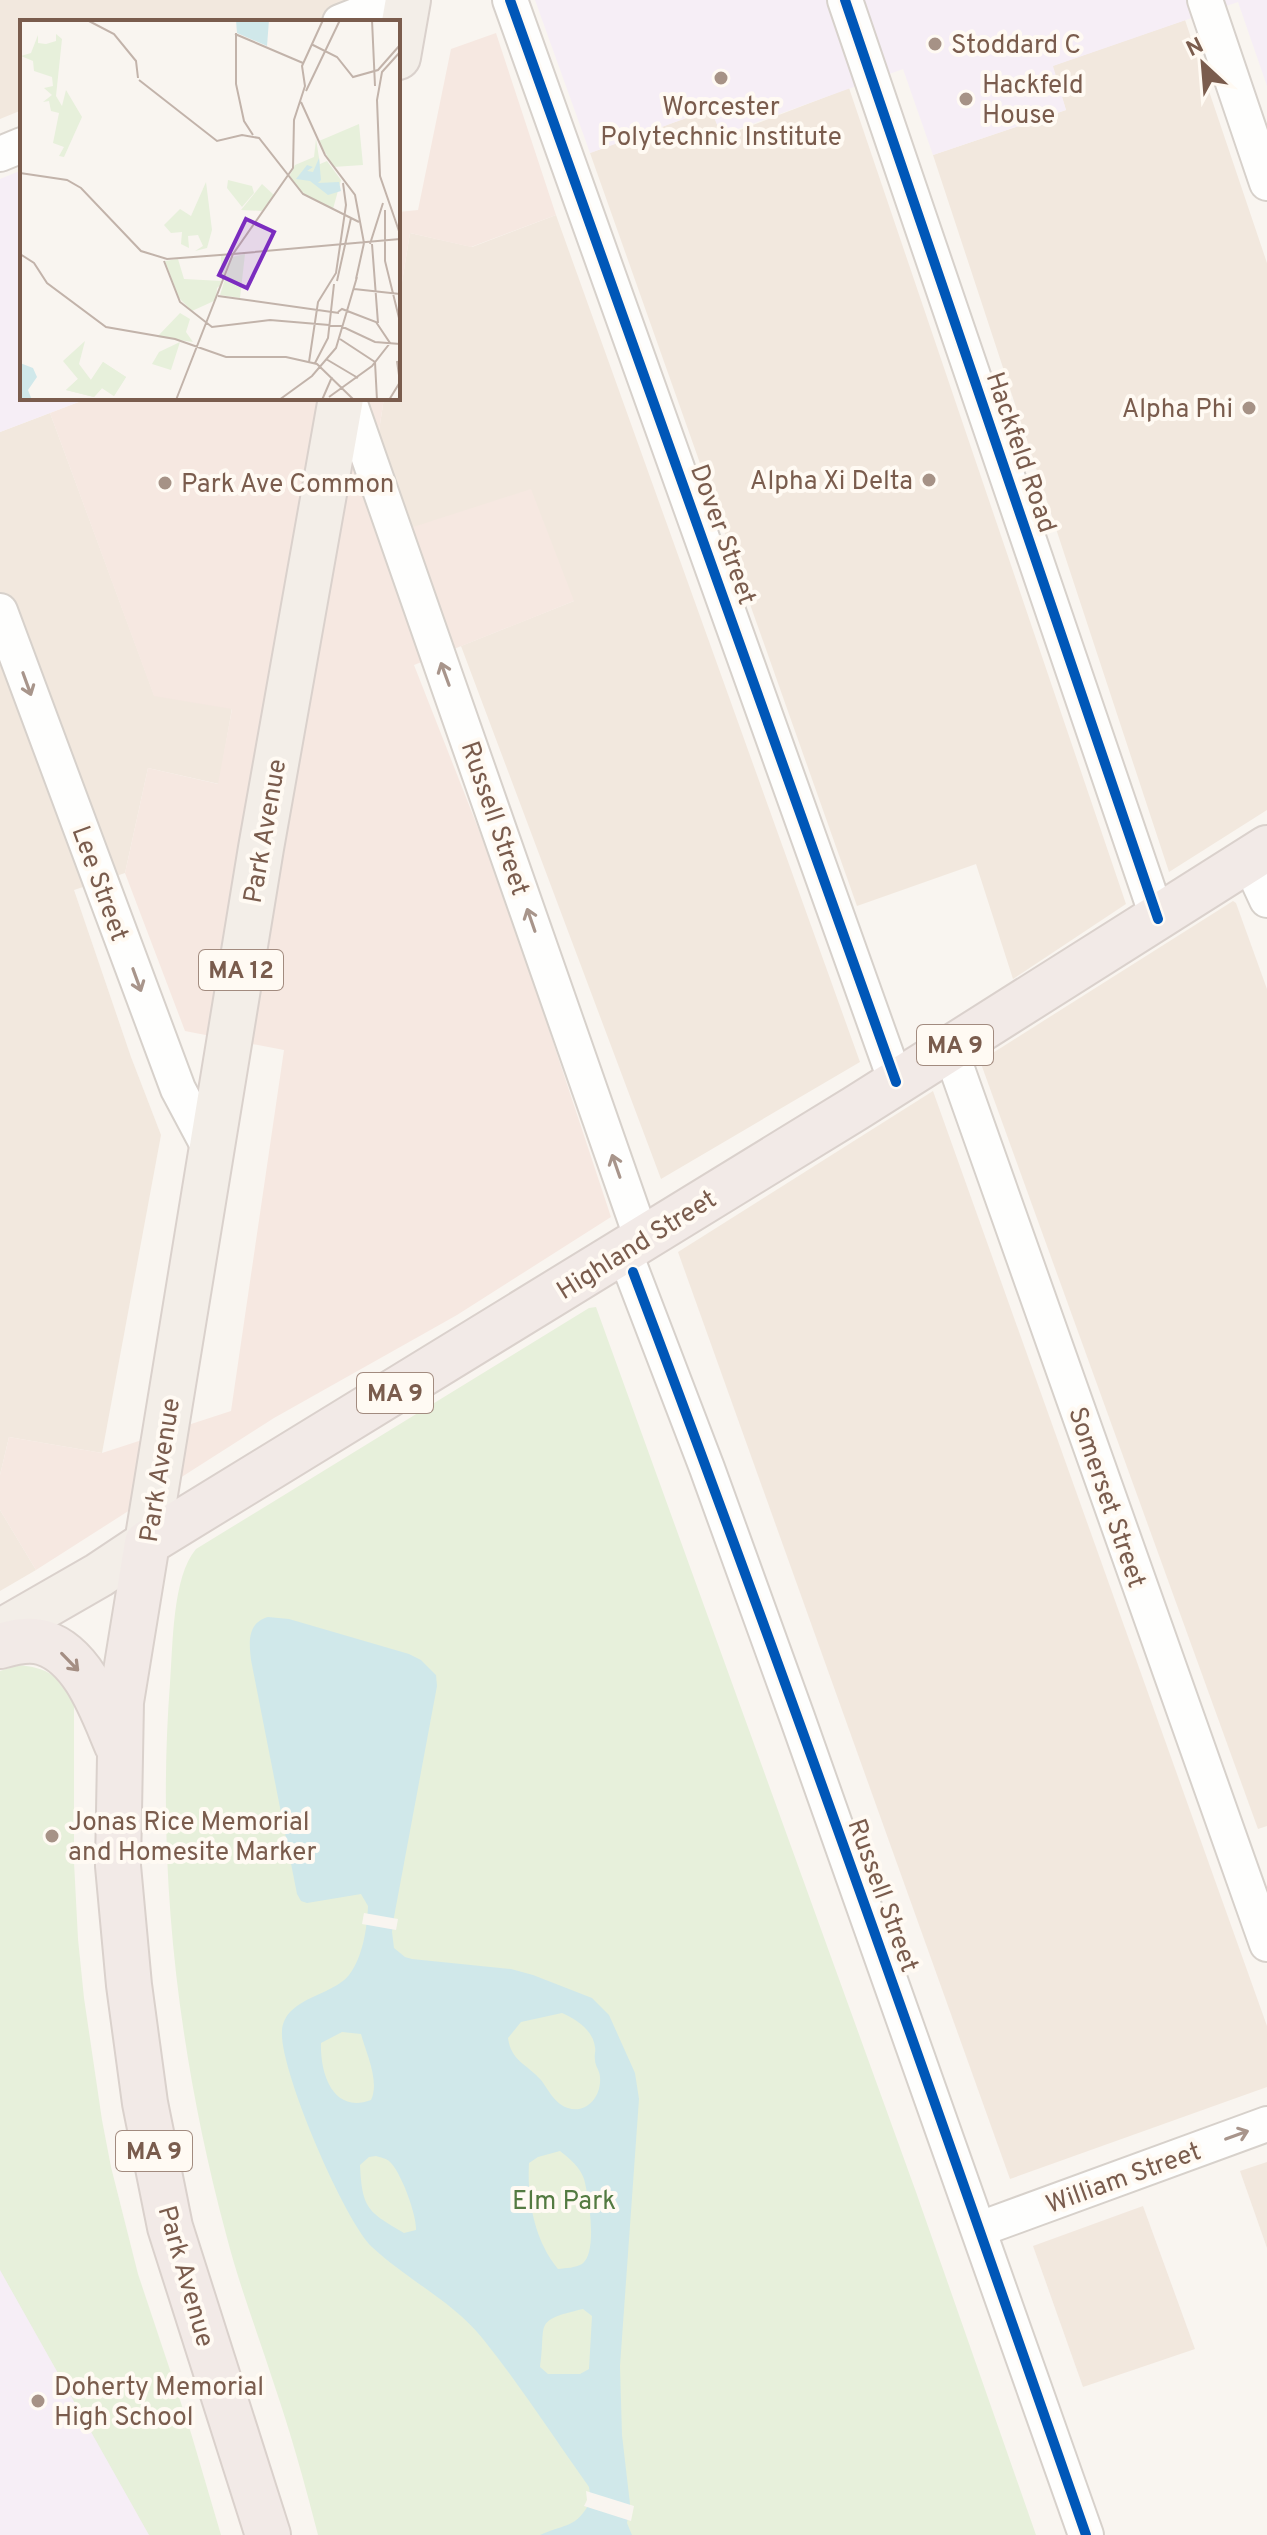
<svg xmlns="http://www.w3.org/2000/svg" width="1267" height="2535" font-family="Overpass,sans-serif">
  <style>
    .residential { fill: #f2e8de }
    .commercial { fill: #f6e8e1 }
    .education { fill: #f6eef6 }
    .green { fill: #e7f0db }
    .water { fill: #d0e8ea; fill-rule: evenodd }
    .pier { fill: #f9f5f0 }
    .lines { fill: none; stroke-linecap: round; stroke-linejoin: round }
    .minor-casing { stroke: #d7d1cb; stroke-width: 38 }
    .major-casing { stroke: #dad1cc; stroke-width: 48 }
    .highway-casing { stroke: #dad1cc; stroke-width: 48 }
    .minor { stroke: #fefefd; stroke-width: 34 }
    .major { stroke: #f3eee8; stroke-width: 44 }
    .highway { stroke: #f2eae7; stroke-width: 44 }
    .cycleway-casing { stroke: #fffaf3; stroke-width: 15 }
    .cycleway { stroke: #0057b8; stroke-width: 10 }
    .oneway { stroke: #a8958b }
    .oneway2 { stroke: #a48e83 }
    .poi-dot { fill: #a69286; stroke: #fffaf3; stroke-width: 3 }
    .labels { text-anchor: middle; stroke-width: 8; stroke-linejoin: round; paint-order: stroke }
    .shield { fill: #fffaf3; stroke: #a28b7f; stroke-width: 2 }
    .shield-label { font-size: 24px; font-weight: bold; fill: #7a5c4d }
    .poi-label { font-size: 26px; fill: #7a5c4d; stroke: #fffaf3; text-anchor: start }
    .street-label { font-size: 26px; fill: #7a5c4d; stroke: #fffaf3 }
    .park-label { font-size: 26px; fill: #537a41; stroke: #fffaf3 }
    .inset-road { fill: none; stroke: #c2b3aa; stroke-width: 2 }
    .view { fill: #7b2cbf; fill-opacity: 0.15; stroke: #7b2cbf; stroke-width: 4 }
    .inset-edge { fill: none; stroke: #7a5c4d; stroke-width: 4 }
  </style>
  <rect width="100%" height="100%" fill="#f9f5f0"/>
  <!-- residential -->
  <g class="residential">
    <path d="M0,0H352L349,22H22V110L0,119Z"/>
    <path d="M1185,20L1267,263V810L1169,872L933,155L1066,110L1052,66Z"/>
    <path d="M849,88L1126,904L1013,979L976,864L857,906L590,153L711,109L722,137Z"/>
    <path d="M556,215L860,1062L661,1179L461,646L574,601L411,528L379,431L384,398H398V307L410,233L472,247Z"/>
    <path d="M50,413L154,695L232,708L219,784L148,768L125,873L74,890L131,1057L161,1135L102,1453L9,1437L0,1475V432Z"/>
    <path d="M1233,901L1236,903L1267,989V1826L1258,1829L980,1061Z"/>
    <path d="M933,1091L1267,2026V2087L1010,2179L678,1252Z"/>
    <path d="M0,1510L36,1570L0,1591Z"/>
    <path d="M1267,2162V2248L1240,2171Z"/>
    <path d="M1143,2206L1195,2349L1083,2387L1033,2246Z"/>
  </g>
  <!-- commercial -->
  <g class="commercial">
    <path d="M496,33L556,215L471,247L410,233L398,307V212L418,210L451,49Z"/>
    <path d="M89,398H384L379,431L410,528L531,489L574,601L414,665L504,894L611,1217L457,1315L274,1418L36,1570L0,1510V1475L9,1437L102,1453L231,1411L284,1050L185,1031L125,873L148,768L218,784L232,709L154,696L50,413Z"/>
  </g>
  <!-- education -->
  <g class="education">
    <path d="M535,0H1267V86L1238,2L1053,66L1066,110L933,155L903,69L721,135L711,109L590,153Z"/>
    <path d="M22,170V398H89L0,432V179Z"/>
    <path d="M0,2267L150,2535H0Z"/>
  </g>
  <!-- green -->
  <g class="green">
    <path d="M596,1307L916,2192L1036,2535H318C305,2484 291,2434 274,2384C258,2334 239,2285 226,2234C178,2055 156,1868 170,1683C173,1646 172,1577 196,1549L589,1308Z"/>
    <path d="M18,1665C46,1667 63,1677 74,1703V1862L78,1939L84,1998L102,2120L111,2167L138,2274L191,2433L221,2535H149L0,2270V1671Z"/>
  </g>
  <!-- water -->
  <path class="water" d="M268,1617L289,1619L409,1654L421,1660L436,1675L437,1686L394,1917L392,1932L394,1948L405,1957L412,1959L511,1969L533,1975L592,1998L609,2015L635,2073L639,2099L620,2366L622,2435L630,2504L627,2523L632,2535H540C567,2523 575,2529 591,2501L589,2487C554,2438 521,2386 483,2339C453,2301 407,2280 372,2247C344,2220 279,2069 282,2031C285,1997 331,1997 349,1975C363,1957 367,1928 368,1906L361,1894L307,1903L301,1901L297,1894L251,1660C249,1642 247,1623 268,1617ZM562,2013C576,2019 593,2030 595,2047C596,2053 594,2053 595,2060C595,2066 600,2071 600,2077C602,2100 581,2119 560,2104C552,2098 547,2088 541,2080C527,2064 511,2061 508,2038L521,2022ZM342,2032L361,2034C366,2053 380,2081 371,2100C333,2114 320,2074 321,2043ZM560,2151C570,2159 580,2167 584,2179C589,2197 598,2253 582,2264C575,2268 566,2268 558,2269C534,2240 527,2199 529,2163L538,2157ZM376,2156C380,2157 387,2159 389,2161C401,2171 417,2216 416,2230L404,2233C369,2212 362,2210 360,2165L369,2157ZM583,2309L592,2316L589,2369L580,2374H548L540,2367C547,2323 531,2321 583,2309Z"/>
  <!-- pier -->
  <g class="pier">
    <path d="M364,1913L398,1919L396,1930L362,1924Z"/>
    <path d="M586,2491L634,2506L631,2521L584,2506L587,2500Z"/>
  </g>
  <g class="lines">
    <!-- minor casing -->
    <g class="minor-casing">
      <g id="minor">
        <path d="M510,0L896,1082"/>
        <path d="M845,0L1158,919"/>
        <path d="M1205,0L1267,183"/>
        <path d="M340,22L396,0"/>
        <path d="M0,154L22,145"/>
        <path d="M348,398L642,1239"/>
        <path d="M0,611L178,1089L211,1151"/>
        <path d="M1248,859L1267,900"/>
        <path d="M950,1049L1267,1944"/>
        <path d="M624,1251L707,1468L797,1717L1086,2535"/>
        <path d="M980,2229L1267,2124"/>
      </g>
    </g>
    <!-- major casing -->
    <g class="major-casing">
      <g id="major">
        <path d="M398,57L408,0"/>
        <path d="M0,1632L99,1575L147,1543L261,848L341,398"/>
      </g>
    </g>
    <!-- highway casing -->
    <g class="highway-casing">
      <g id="highway">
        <path d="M0,1646C14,1642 30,1638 44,1643C84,1656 102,1710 117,1745"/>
        <path d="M268,2535L170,2227L145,2103L129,1985L118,1866L121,1702L147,1543L856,1108L1267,848"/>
      </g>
    </g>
    <!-- minor -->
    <use href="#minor" class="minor"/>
    <!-- major -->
    <use href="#major" class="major"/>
    <!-- highway -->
    <use href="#highway" class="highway"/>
    <!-- cycleway casing -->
    <g class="cycleway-casing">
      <g id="cycleway">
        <path d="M510,0L896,1082"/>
        <path d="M845,0L1158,919"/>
        <path d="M633,1272C791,1690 939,2113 1086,2535"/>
      </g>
    </g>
    <!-- cycleway -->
    <use href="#cycleway" class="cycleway"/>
  </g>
  <!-- one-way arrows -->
  <defs><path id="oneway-shaft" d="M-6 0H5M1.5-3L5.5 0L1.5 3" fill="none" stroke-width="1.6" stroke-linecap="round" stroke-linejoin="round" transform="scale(2)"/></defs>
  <g class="oneway">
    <use href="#oneway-shaft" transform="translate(445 674) rotate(-110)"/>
    <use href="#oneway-shaft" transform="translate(27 684) rotate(70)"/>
    <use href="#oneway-shaft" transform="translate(531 920) rotate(-109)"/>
    <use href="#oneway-shaft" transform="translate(137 980) rotate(70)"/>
    <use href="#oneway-shaft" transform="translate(616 1166) rotate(-109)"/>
    <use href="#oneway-shaft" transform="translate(1237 2135) rotate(-20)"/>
  </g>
  <use class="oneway2" href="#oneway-shaft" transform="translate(70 1662) rotate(46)"/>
  <!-- markers -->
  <g class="poi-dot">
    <circle cx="935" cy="44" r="8"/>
    <circle cx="721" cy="78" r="8"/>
    <circle cx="966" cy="99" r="8"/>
    <circle cx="1249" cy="408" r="8"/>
    <circle cx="929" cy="480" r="8"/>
    <circle cx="165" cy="483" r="8"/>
    <circle cx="52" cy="1836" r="8"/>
    <circle cx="38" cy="2401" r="8"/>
  </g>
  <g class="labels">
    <!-- shield labels -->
    <g class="shield">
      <rect x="199" y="950" width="84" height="40" rx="6"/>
      <rect x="917" y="1025" width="76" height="40" rx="6"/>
      <rect x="357" y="1373" width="76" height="40" rx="6"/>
      <rect x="116" y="2131" width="76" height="40" rx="6"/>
    </g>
    <g class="shield-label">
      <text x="241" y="978">MA 12</text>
      <text x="955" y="1053">MA 9</text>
      <text x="395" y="1401">MA 9</text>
      <text x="154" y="2159">MA 9</text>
    </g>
    <!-- poi labels -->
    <g class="poi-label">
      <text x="951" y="53">Stoddard C</text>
      <text x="982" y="93">Hackfeld<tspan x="982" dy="30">House</tspan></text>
      <text x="721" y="115" text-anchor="middle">Worcester<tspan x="721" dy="30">Polytechnic Institute</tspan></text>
      <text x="1233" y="417" text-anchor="end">Alpha Phi</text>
      <text x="913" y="489" text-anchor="end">Alpha Xi Delta</text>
      <text x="181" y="492">Park Ave Common</text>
      <text x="68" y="1830">Jonas Rice Memorial<tspan x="68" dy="30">and Homesite Marker</tspan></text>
      <text x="54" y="2395">Doherty Memorial<tspan x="54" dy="30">High School</tspan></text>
    </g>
    <!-- street labels -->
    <g class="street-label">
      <text transform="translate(1022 452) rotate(71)" y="9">Hackfeld Road</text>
      <text transform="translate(724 534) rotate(70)" y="9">Dover Street</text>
      <text transform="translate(496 818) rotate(71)" y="9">Russell Street</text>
      <text transform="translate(264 831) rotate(-80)" y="9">Park Avenue</text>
      <text transform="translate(101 883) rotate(70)" y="9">Lee Street</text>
      <text transform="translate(636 1244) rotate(-32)" y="9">Highland Street</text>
      <text transform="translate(159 1470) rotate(-81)" y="9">Park Avenue</text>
      <text transform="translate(1108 1497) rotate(71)" y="9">Somerset Street</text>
      <text transform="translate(884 1895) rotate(70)" y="9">Russell Street</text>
      <text transform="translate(1123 2177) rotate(-20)" y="9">William Street</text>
      <text transform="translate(187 2276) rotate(74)" y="9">Park Avenue</text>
    </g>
    <!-- park labels -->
    <g class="park-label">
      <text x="564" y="2209">Elm Park</text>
    </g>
  </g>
  <!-- overview -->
  <g transform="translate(20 20)">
    <rect width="380" height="380" fill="#f9f5f0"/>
    <path d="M36,14L42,19L36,76L42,86L46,70L62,97L44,137L39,136L44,127L33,123L39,93L31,91L29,81L23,82L32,75L24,68L33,66L32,57L14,51L13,41L1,36L11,33L18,15V23L26,24L36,21ZM186,162L192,210L187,228L175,231L183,226L178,215L168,216L169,228L161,224L162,212L151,213L144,205L160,189L171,196ZM65,321L59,344L71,360L83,342L106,357L94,376L82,368L74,377L46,370L58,359L43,341Z" fill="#e7f0db"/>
    <path d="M339,104L343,145L313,147L299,121Z" fill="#e7f0db"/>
    <path d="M296,119L300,144L307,141L321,160L313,189L284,174L269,157L275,145L294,137ZM208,160L232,166L234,173L222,187L207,168ZM242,164L254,175L242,191L221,190ZM225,234L220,278L200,275L212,237ZM201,236L209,237L201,265L197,268L196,280L172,291L159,278L145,241L158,239L164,259L202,261ZM160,293L170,299L166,312L173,322L137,317ZM160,322L151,350L132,344L139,332ZM83,342L106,357L94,376L82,368L74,377L46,370L58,359L71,360Z" fill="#e7f0db"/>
    <path d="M216,0H249L247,26L217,13ZM299,138L301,160L298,163L319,162L321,171L308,175L290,161L276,159L287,145L293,147L287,151L293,152ZM0,343L13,348L17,357L8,370L12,380H0Z" fill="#d0e8ea"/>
    <path class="inset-road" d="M67,0L94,14L116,41L118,58M352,0L355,66M216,13V64L224,101L233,115M215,14L283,43M291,24L317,37L333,57L358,50L380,25M380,32L362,52L357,80L360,156L380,214M119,60L197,121L222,115L239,118L283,174L339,202M286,71L320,0M281,82L305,135L335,175L344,223L336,259M0,153L47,160L61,168L121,231L147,239L213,234L273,148L274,100L285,66L282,46L303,0M365,190V241L380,302M350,224L363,183M352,224L358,303M0,234L14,243L27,263L86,307L155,319L206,337H266L297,344L334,380M144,241L160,282L192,307L250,300L321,306L355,322L380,324M317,261L331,198M334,269L380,274M198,276L319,293M320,319L355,342L357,380M306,339L338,358M289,342L298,282L316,253L326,185L323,163M295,343L308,318L314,264M309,377L352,346L370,323L356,302L322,289L318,292M156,380L213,234L380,219M259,380L292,356L316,328L337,257M302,380L312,357M369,380L380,362L377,341"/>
    <path class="view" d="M226,199L254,212L227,268L199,255Z"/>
    <rect width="380" height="380" class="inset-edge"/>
  </g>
  <!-- north arrow -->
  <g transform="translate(1203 64) rotate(334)" stroke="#fffaf3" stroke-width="6" paint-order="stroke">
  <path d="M0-6L14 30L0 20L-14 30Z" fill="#7a5c4d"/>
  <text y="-12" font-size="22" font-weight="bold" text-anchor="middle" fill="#7a5c4d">N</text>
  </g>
</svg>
